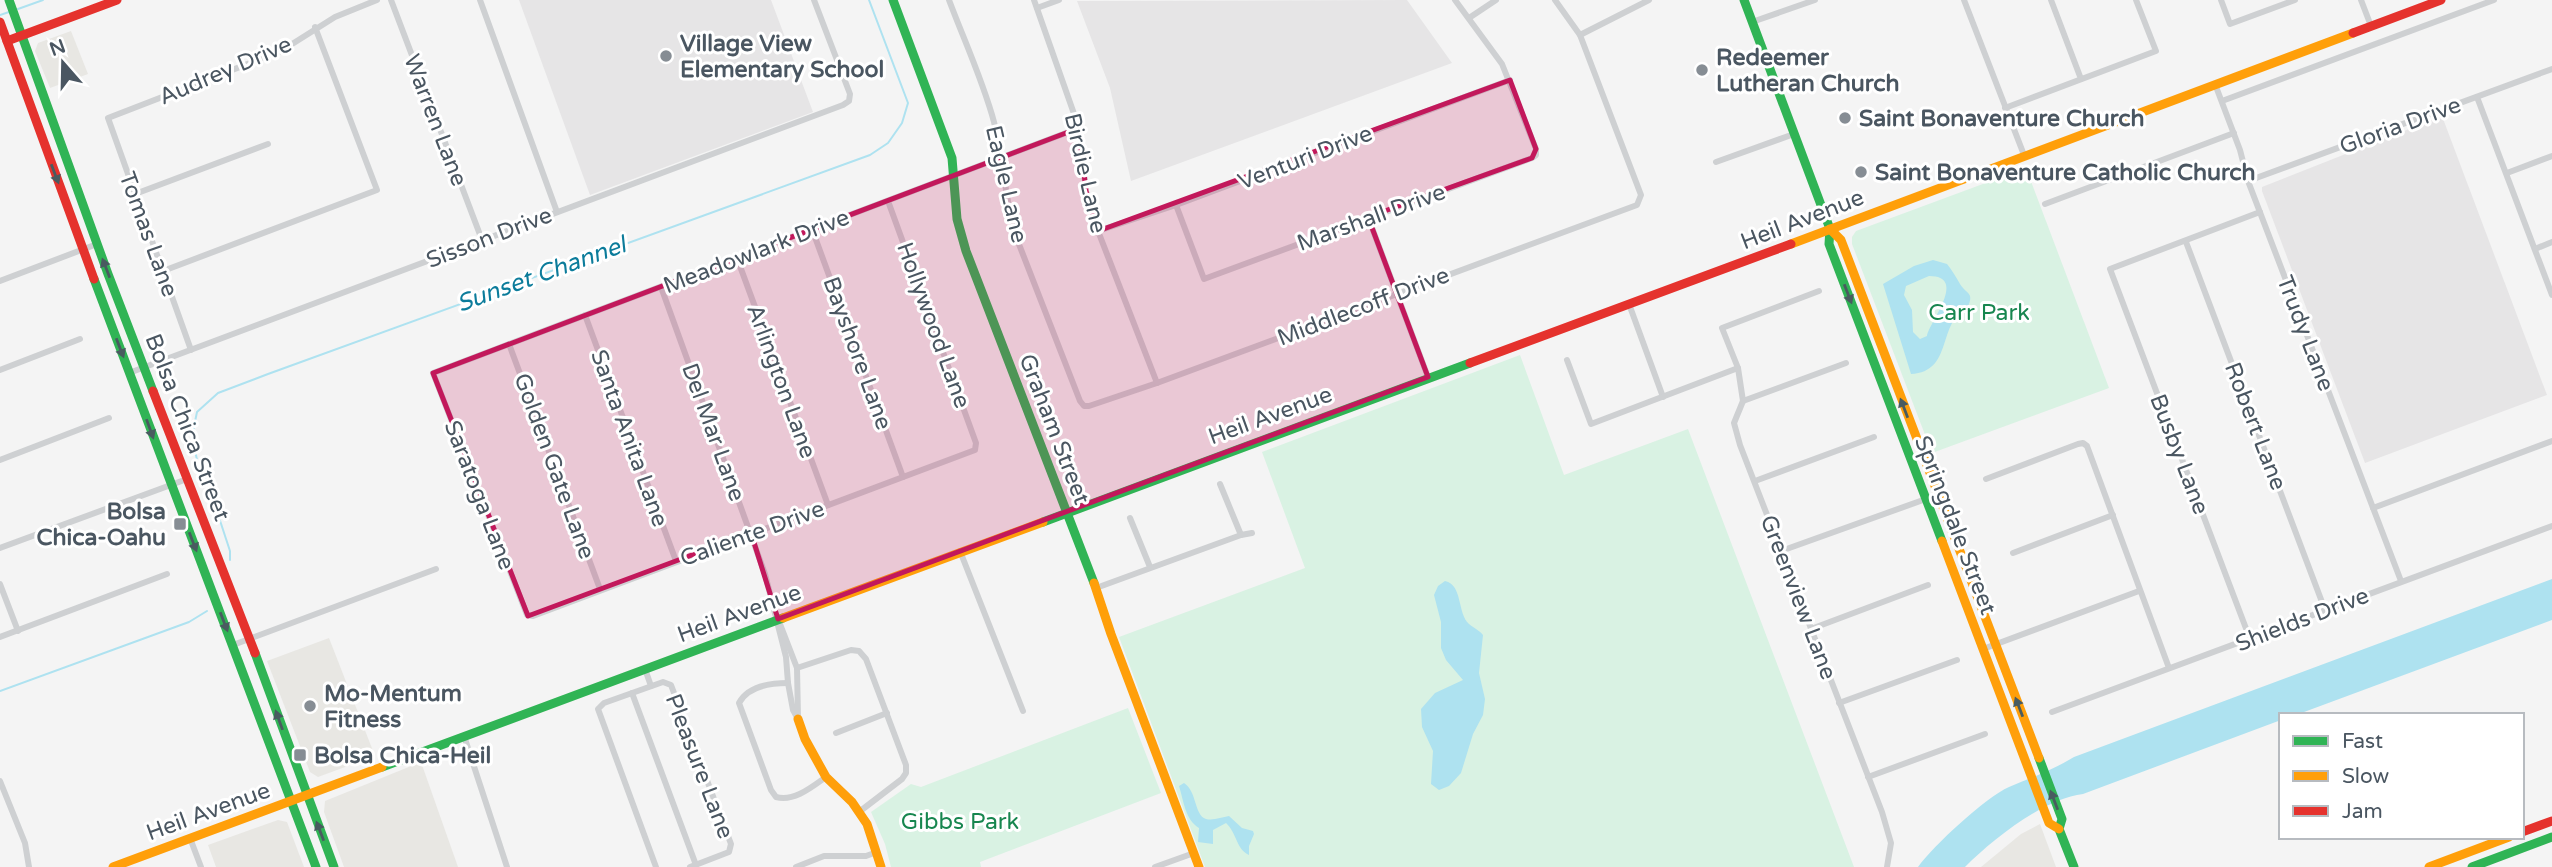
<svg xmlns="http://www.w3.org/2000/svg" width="2552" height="867" font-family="'Varela Round',sans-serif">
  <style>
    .commercial { fill: #e8e7e3 }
    .education { fill: #e6e5e6 }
    .green { fill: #d9f2e3 }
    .water { fill: #aee2f0; fill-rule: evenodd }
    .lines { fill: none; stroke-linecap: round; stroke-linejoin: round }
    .stream { stroke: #aee2f0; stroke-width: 2 }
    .street { stroke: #ced0d2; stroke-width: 6 }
    .fast { stroke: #30b455; stroke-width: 9 }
    .slow { stroke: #ff9f0a; stroke-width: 9 }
    .jam { stroke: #e5322d; stroke-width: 9 }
    .oneway { fill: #495b60 }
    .marked { fill: #c2185b; fill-opacity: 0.2; stroke: #c2185b; stroke-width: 5; stroke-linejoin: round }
    .poi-dot { fill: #868d94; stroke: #fff; stroke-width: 2.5 }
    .labels { text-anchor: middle; stroke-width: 6; stroke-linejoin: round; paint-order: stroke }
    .poi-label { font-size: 23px; font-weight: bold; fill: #4a5661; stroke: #fff; text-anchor: start }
    .street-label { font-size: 23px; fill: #4a5661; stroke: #fff }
    .park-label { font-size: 23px; fill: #17864f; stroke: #fff }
    .water-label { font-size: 24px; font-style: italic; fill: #0c7c9b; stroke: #fff }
  </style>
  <rect width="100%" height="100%" fill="#f4f4f4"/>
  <!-- commercial -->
  <g class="commercial">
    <path d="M71,31L88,74L50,88L35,51L38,43Z"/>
    <path d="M329,638L375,756L318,777L310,772L267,661Z"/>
    <path d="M421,762L458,867H344L324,812L325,801Z"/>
    <path d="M278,820L287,822L304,867H216L208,845Z"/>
    <path d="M2040,824L2056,867H1981L2021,834Z"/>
  </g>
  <!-- education -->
  <g class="education">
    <path d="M519,0H771L813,112L590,195Z"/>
    <path d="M1407,0L1452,63L1131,181L1110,88L1077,1Z"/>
    <path d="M2442,116L2547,395L2365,463L2262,191V187Z"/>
  </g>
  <!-- green -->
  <g class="green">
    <path d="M2026,168L2109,388L1932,453L1852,244V237L1856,231Z"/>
    <path d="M1520,355L1564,475L1688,429L1854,867H1205L1119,637L1305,568L1262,452Z"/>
    <path d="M1128,708L1161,793L980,862L981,867H891L885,844L871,812L911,784L921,787Z"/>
  </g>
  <!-- water -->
  <g class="water">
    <path d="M1933,260L1947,264C1952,270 1956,277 1960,284C1967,295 1975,292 1967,309C1937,321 1954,372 1911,374L1883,284L1914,266ZM1929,276C1968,276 1930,321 1927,336L1920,339L1913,332L1912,310L1904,295L1906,286Z"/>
    <path d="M2552,579V620L2296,715H2281V720L2083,794C2043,799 1993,839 1965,867H1918C1933,846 1986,797 2009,787C2031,778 2053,770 2074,757Z"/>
    <path d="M1445,581C1463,585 1457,613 1469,624C1474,628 1479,630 1483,635L1479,673L1485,699L1483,715L1473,734L1461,773L1449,786L1439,790L1431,784L1433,751L1422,727L1421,709L1435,693L1463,680L1446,660L1441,648V622L1434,595L1438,586Z"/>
    <path d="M1184,783C1197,791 1194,815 1206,819C1213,821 1222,817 1229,816L1242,828L1253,831L1254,834L1249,846V855C1236,849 1237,833 1226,823L1213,830V844L1198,842L1199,828C1185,819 1184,802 1179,786Z"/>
  </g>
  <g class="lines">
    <!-- stream -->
    <g class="stream">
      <path d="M18,9L43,0"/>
      <path d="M0,15L9,12"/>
      <path d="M230,560V551L207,481L197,460L192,436L197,412L218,393L268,374L870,155L888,143L902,123L908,103L869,0"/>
      <path d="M0,691L189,622L207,611"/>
    </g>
    <!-- street -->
    <g class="street">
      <path d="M391,0L482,240"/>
      <path d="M480,0L557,212"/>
      <path d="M949,0C964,40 983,81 994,122C1003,159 1005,197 1015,234L1080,401L1084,406H1089L1157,383L1637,205L1641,195L1580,35L1555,0"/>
      <path d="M1034,0L1079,128L1086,191L1098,231L1157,383"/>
      <path d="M1964,0L2024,155"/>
      <path d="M2051,0L2081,79"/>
      <path d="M2221,0L2230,24L2295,0"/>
      <path d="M2361,0L2371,26"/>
      <path d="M1037,8L1059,0"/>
      <path d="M1469,18L1496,0"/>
      <path d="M1752,22L1815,0"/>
      <path d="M1580,35L1649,0"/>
      <path d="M2215,84L2240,150L2248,181L2401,581"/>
      <path d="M2477,97L2552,295"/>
      <path d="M2222,101L2494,0"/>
      <path d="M2005,108L2156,51L2136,0"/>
      <path d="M1716,162L1794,134"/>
      <path d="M2507,173L2552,156"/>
      <path d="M2248,181L2552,69"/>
      <path d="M135,194L268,144"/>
      <path d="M888,201L976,443L975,450L533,616L527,615L433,373L1079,128"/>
      <path d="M2045,204L2234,133"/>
      <path d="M1176,205L1204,279L1532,158L1536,155V149L1502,64L1455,0"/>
      <path d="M1368,217L1428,377"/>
      <path d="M812,229L903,477"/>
      <path d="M1098,231L1176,205L1510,80"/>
      <path d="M2186,242L2325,610"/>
      <path d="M2535,249L2552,242"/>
      <path d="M737,258L828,505"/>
      <path d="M163,271L377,190L315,27"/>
      <path d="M0,281L97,244"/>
      <path d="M661,287L765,574L786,657L788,683L793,710L798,719"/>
      <path d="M1819,291L1722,328L1738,368L1743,401L1734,423L1740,445L1882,812L1891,843L1887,867"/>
      <path d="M1629,304L1663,397"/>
      <path d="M585,315L676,561"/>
      <path d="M509,344L600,589"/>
      <path d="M191,350L108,118L281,51L335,17L377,0"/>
      <path d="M1567,360L1591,424L1738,368"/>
      <path d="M0,370L80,339"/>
      <path d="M129,373L843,105L849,101L850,94L814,0"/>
      <path d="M1743,401L1846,363"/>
      <path d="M0,460L109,418"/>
      <path d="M1986,479L2078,444L2083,443L2087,446L2169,668"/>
      <path d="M1755,481L1874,437"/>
      <path d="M1220,484L1241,535"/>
      <path d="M2373,508L2552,441"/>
      <path d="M1130,518L1150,567"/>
      <path d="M0,548L187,479"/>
      <path d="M960,551L1023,711"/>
      <path d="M1781,551L1937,495"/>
      <path d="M2013,553L2113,515"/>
      <path d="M0,584L18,631"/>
      <path d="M1096,588L1241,535L1252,533"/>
      <path d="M780,624L797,668L798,718"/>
      <path d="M1811,629L1928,585"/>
      <path d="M0,637L167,574"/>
      <path d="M2250,639L2110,269L2260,212"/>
      <path d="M233,645L436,569"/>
      <path d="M1983,649L2139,591"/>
      <path d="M797,668L851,650L859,651L866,659L906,765V773L902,779L859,812"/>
      <path d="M645,669L651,686"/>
      <path d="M788,683C770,683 748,686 739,703L771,790L776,797C794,802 812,787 826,777"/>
      <path d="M632,693L696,865"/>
      <path d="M1839,703L1957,660"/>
      <path d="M2052,712L2552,526"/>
      <path d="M836,733L887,713"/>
      <path d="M464,736L507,867"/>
      <path d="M1868,777L1985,734"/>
      <path d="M0,781L25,843L29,867"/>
      <path d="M190,838L201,867"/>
      <path d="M656,867L598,709L604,703L663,682L671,685L731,844L729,852L690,867"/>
      <path d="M796,867L824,856H866L877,852"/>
      <path d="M1155,867L1194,853"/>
    </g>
    <!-- fast -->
    <g class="fast">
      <path d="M9,0L108,274L153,391"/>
      <path d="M893,0L952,158L957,219L966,251L1094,583"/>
      <path d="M1744,0L1830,229L1829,244L1942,541"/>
      <path d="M94,279L316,867"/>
      <path d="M1043,522L1470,363"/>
      <path d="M255,653L334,867"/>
      <path d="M2039,758L2062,819L2059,829L2074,867"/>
      <path d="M382,767L783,618"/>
      <path d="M2472,867L2552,837"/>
    </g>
    <!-- slow -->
    <g class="slow">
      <path d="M1830,229L1841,240L2039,758"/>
      <path d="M1791,244L2353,33"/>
      <path d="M1942,541L2049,823L2059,829"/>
      <path d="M1094,583L1111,634L1199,867"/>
      <path d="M783,618L1043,522"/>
      <path d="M798,719L805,739L826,777L852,802L867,824L881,867"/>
      <path d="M113,867L382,767"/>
      <path d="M2429,867L2509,837"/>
    </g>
    <!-- jam -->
    <g class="jam">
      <path d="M0,22L94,279"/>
      <path d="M2353,33L2441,0"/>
      <path d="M7,41L117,0"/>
      <path d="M1470,363L1791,244"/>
      <path d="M153,391L255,653"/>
      <path d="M2522,832L2552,821"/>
    </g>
  </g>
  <!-- one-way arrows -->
  <defs><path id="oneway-solid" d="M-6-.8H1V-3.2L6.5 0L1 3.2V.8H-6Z" transform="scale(1.75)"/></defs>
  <g class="oneway">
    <use href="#oneway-solid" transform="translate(55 174) rotate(69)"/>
    <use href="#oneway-solid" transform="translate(106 268) rotate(-111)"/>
    <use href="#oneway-solid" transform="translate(1848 294) rotate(69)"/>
    <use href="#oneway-solid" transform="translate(120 348) rotate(69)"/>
    <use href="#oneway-solid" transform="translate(1904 408) rotate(-111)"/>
    <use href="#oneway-solid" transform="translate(150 429) rotate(70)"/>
    <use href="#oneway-solid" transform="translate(193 542) rotate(69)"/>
    <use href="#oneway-solid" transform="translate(224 622) rotate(69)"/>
    <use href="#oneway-solid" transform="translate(2019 707) rotate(-111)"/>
    <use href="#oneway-solid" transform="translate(279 720) rotate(-110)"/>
    <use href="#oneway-solid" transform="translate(2054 800) rotate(-111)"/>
    <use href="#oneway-solid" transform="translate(320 831) rotate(-111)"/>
  </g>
  <!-- marked area -->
  <path class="marked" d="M1510,80L1536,149L1532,158L1368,217L1428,377L778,619L751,533L528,616L433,373L1079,128L1086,191L1098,231Z"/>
  <!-- markers -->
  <g class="poi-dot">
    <circle cx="666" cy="56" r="7"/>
    <circle cx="1702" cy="70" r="7"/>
    <circle cx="1845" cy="118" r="7"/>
    <circle cx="1861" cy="172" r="7"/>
    <rect x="173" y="517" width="14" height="14" rx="3.5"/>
    <circle cx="310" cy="706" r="7"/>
    <rect x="293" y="748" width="14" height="14" rx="3.5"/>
  </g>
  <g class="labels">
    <!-- poi labels -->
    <g class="poi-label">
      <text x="680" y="51">Village View<tspan x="680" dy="26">Elementary School</tspan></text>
      <text x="1716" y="65">Redeemer<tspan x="1716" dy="26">Lutheran Church</tspan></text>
      <text x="1859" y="126">Saint Bonaventure Church</text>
      <text x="1875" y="180">Saint Bonaventure Catholic Church</text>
      <text x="166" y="519" text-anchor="end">Bolsa<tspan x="166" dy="26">Chica-Oahu</tspan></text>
      <text x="324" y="701">Mo-Mentum<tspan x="324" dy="26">Fitness</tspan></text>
      <text x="314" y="763">Bolsa Chica-Heil</text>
    </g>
    <!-- street labels -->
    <g class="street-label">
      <text transform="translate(225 70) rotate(-23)" y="8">Audrey Drive</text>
      <text transform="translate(436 120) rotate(69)" y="8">Warren Lane</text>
      <text transform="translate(2400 125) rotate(-20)" y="8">Gloria Drive</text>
      <text transform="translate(1305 157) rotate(-21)" y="8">Venturi Drive</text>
      <text transform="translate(1086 173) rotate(77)" y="8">Birdie Lane</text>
      <text transform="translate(1007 184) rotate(77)" y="8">Eagle Lane</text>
      <text transform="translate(1371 217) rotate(-20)" y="8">Marshall Drive</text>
      <text transform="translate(1802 219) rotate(-21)" y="8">Heil Avenue</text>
      <text transform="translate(149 234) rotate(70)" y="8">Tomas Lane</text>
      <text transform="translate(489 237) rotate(-21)" y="8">Sisson Drive</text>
      <text transform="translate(756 251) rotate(-21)" y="8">Meadowlark Drive</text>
      <text transform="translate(1363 306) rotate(-21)" y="8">Middlecoff Drive</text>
      <text transform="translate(934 325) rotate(70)" y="8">Hollywood Lane</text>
      <text transform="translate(2306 333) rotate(69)" y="8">Trudy Lane</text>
      <text transform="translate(858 353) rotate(70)" y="8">Bayshore Lane</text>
      <text transform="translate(782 381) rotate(70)" y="8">Arlington Lane</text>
      <text transform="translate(1270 415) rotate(-20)" y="8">Heil Avenue</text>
      <text transform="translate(2256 426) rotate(69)" y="8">Robert Lane</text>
      <text transform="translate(188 427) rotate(69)" y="8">Bolsa Chica Street</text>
      <text transform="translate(1055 429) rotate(69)" y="8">Graham Street</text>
      <text transform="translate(714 432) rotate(70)" y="8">Del Mar Lane</text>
      <text transform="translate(630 438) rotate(70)" y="8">Santa Anita Lane</text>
      <text transform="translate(2180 454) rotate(69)" y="8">Busby Lane</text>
      <text transform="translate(555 466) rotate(70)" y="8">Golden Gate Lane</text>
      <text transform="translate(480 495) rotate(69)" y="8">Saratoga Lane</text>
      <text transform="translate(1956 525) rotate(69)" y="8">Springdale Street</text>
      <text transform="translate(752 533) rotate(-20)" y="8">Caliente Drive</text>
      <text transform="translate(1799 597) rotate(69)" y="8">Greenview Lane</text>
      <text transform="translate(739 613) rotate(-20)" y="8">Heil Avenue</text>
      <text transform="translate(2302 619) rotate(-21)" y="8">Shields Drive</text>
      <text transform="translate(700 766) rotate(69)" y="8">Pleasure Lane</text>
      <text transform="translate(208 811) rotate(-20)" y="8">Heil Avenue</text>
    </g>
    <!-- park labels -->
    <g class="park-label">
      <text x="1979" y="320">Carr Park</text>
      <text x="960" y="829">Gibbs Park</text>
    </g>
    <!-- water labels -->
    <g class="water-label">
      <text transform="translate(541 274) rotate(-20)" y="8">Sunset Channel</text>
    </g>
  </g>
  <!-- legend -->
  <rect x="2279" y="713" width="245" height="126" fill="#ffffff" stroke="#b7bbc0" stroke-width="2"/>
  <rect x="2293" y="736" width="35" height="10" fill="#30b455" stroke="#b7bbc0" stroke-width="2"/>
  <text x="2342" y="748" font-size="21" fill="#4a5661">Fast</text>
  <rect x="2293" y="771" width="35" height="10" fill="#ff9f0a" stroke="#b7bbc0" stroke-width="2"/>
  <text x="2342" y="783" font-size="21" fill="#4a5661">Slow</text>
  <rect x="2293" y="806" width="35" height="10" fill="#e5322d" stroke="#b7bbc0" stroke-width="2"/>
  <text x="2342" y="818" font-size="21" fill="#4a5661">Jam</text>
  <!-- north arrow -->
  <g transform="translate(63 63) rotate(340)" stroke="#ffffff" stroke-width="5" paint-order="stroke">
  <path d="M0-5L12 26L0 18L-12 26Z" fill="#4a5661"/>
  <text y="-10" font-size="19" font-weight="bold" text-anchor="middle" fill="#4a5661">N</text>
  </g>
</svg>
